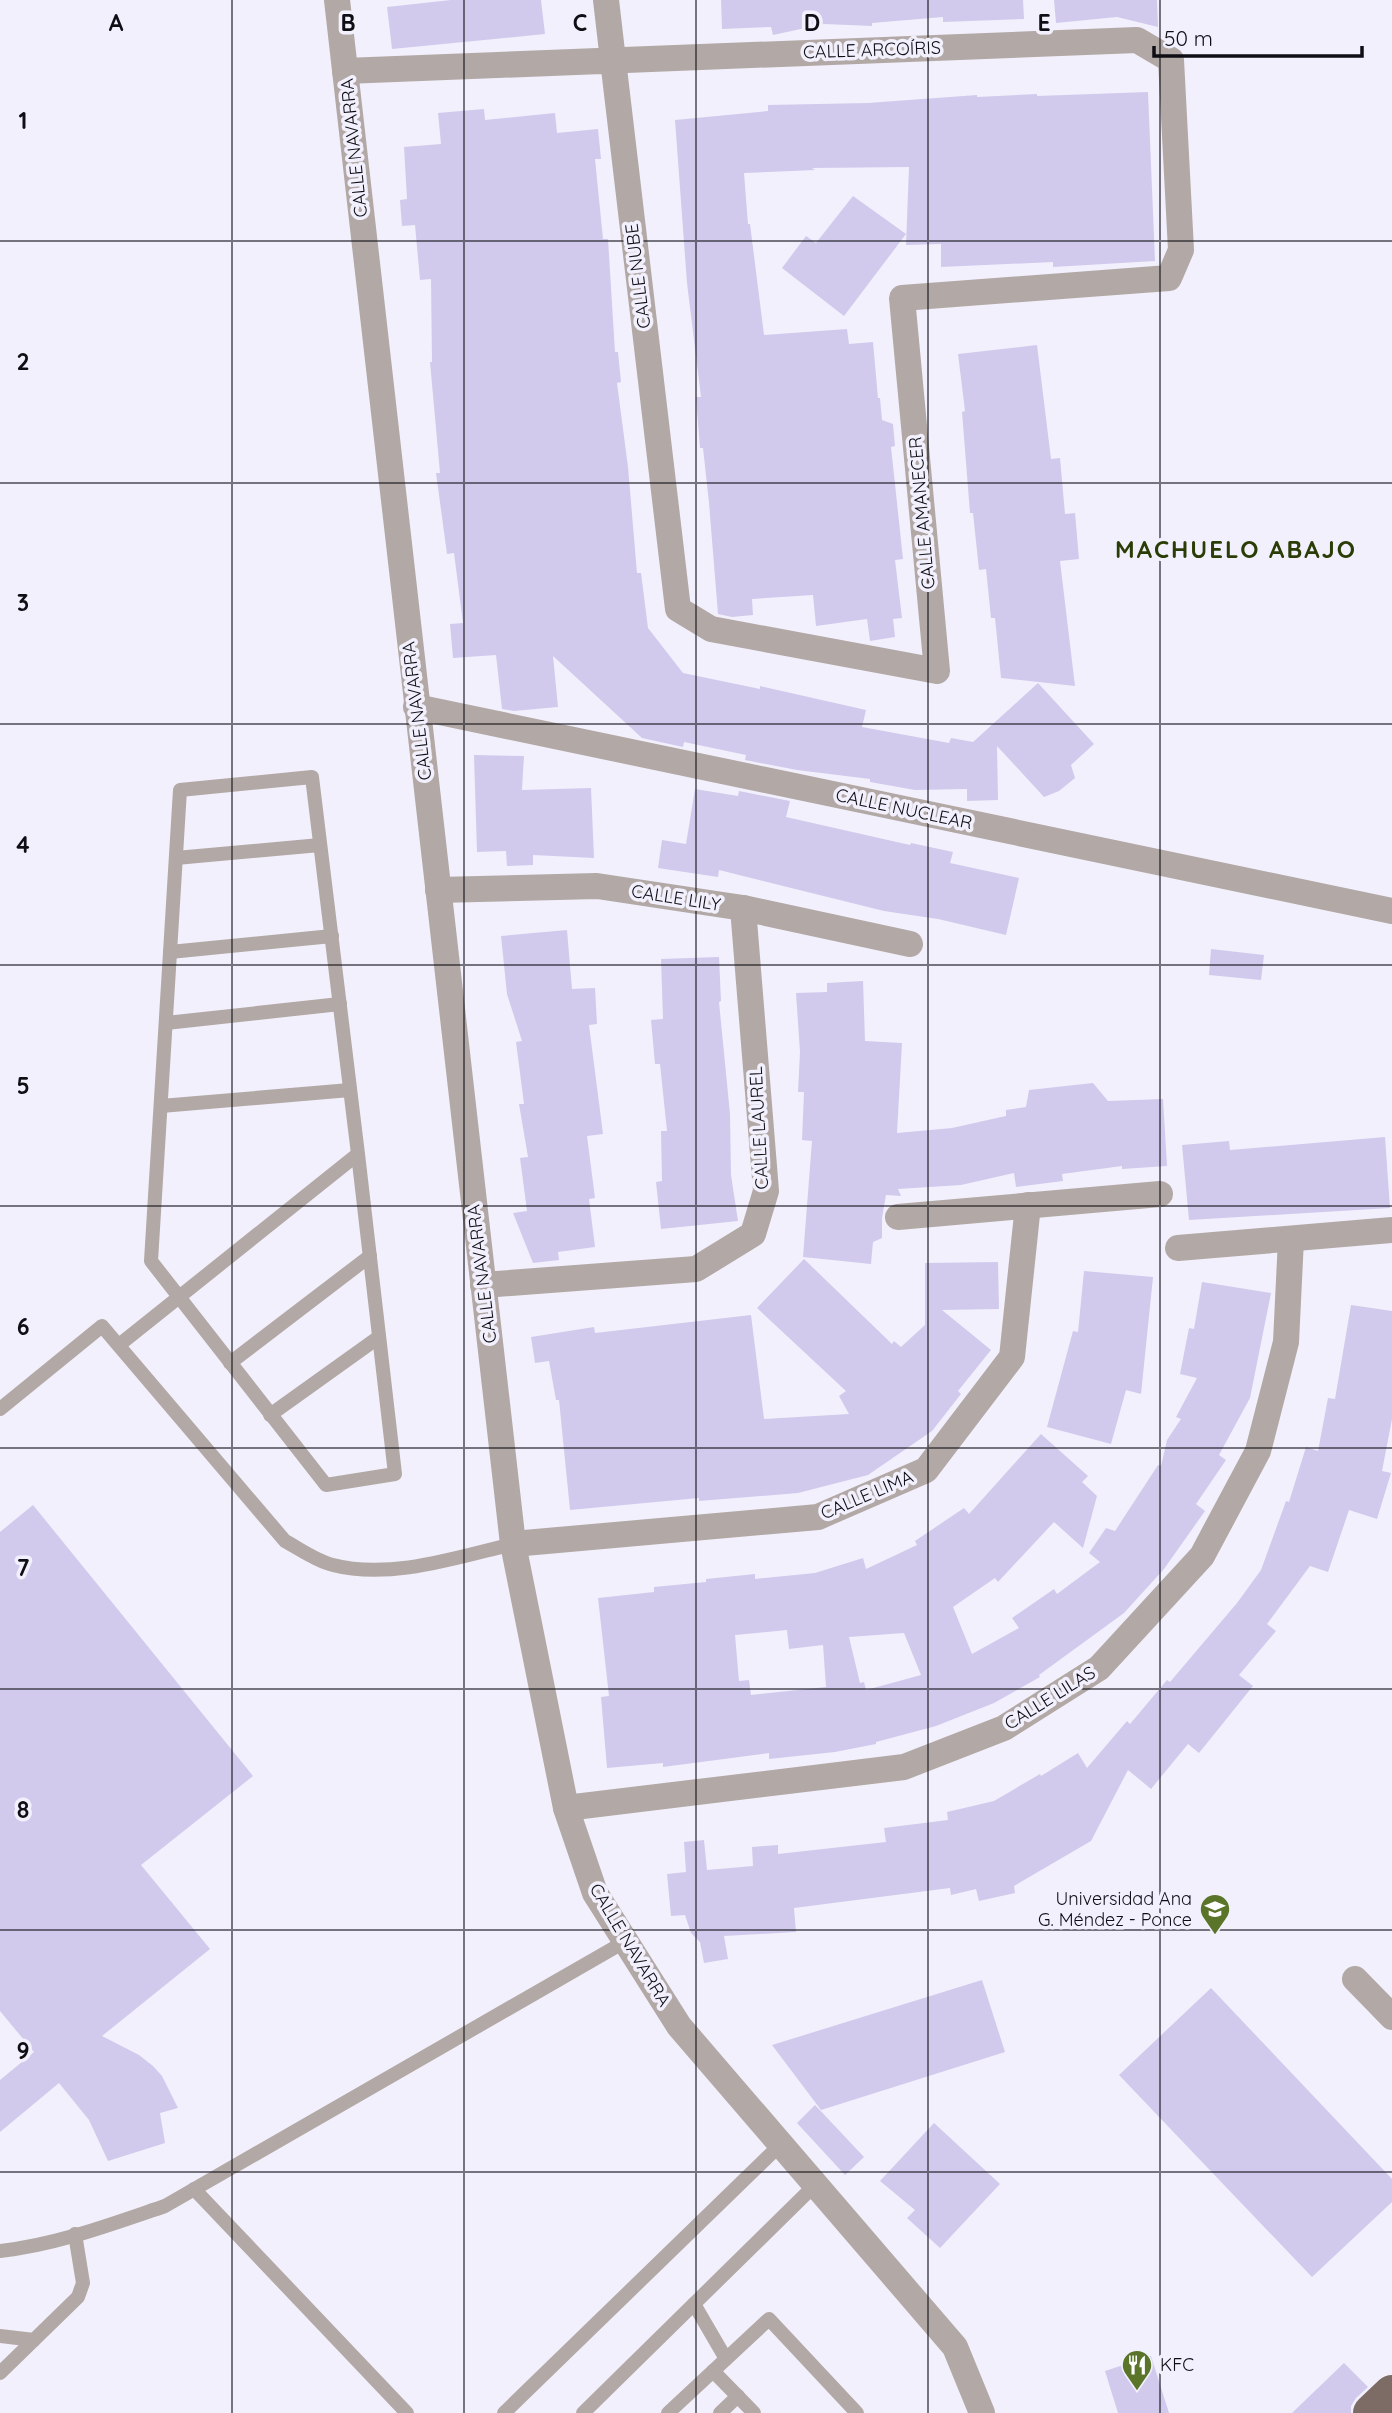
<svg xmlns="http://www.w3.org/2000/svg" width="1392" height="2413" font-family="Quicksand,sans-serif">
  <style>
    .building { fill: #d1caed; fill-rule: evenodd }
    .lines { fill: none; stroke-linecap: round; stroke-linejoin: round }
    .lane { stroke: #b2a8a5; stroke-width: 14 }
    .street { stroke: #b2a8a5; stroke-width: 26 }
    .primary { stroke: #7d6b66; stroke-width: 38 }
    .grid { fill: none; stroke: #0f0e15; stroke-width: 2; stroke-opacity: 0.55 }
    .labels { text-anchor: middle; stroke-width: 7; stroke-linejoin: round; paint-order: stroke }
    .street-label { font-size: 18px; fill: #0f0e15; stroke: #f2f0fc }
    .poi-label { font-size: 18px; fill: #0f0e15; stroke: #f2f0fc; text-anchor: end }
    .district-label { font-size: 24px; font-weight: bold; letter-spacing: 2px; fill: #2b3d06; stroke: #f2f0fc }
    .grid-label { font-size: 23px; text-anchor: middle; font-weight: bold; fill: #0f0e15; stroke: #f2f0fc; stroke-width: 7; stroke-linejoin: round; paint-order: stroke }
  </style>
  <rect width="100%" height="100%" fill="#f2f0fc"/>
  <!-- building -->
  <g class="building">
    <path d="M451,0H541L545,34L392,49L387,7Z"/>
    <path d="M721,0H1023L1024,19L943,22V17L872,23V26L824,24L773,35L771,27L722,29Z"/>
    <path d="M1054,0H1157L1158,27L1117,17L1056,23Z"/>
    <path d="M1148,92L1155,261L1053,267V262L941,267V244L906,245L909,167L812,168L815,170L744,173L748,224H750L764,335L847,329L849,344L873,342L878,398H880L882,420L893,424L895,446L891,447L903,559L895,560L902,618L893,619L895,637L870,641L867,619L816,626L813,595L752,599L753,615L732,617L718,614L709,503L703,448H700L696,397H701L687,283L675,120L768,111V105L868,103L977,95V97L1037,94V96Z"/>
    <path d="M484,109L485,120L555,113L557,133L598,129L601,159H595L603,239H608L615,352H618L621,382L617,383L628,467L637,573H641L648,628L683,673L760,689V686L866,710L862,727L949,743L951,738L973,742L1038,683L1094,744L1071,765L1075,778L1059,791L1044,797L997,746L998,800L967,801V789L915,790L870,782V779L797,770L745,760L746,755L684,742L683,747L642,738L553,656L558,707L514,711L502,709L496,655L453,658L450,624L463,623L454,553L447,554L436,473H440L430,362H432L431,279L420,280L415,225L402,226L400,200L407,199L404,147L441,144L438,113Z"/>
    <path d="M853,196L906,234L844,316L782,268L806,236L816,243Z"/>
    <path d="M1037,345L1051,459L1060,458L1065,514L1075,513L1079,559L1060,561L1075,686L1001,678L995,618H991L986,569L979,570L973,513H970L962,412L965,411L958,354Z"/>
    <path d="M474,755L524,756L522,790L591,788L594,858L533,855V865L507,866L506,851L477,852Z"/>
    <path d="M695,789L738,796L739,791L790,801L786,817L910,845L911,843L953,852L950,863L1019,878L1006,935L938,919L884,911L719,870L718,877L658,868L662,840L686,844Z"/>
    <path d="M567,930L572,989L595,988L597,1024L589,1025L603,1134L587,1136L595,1198L589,1199L595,1247L558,1252L559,1260L533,1263L513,1213L527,1211L520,1158L528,1157L519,1104H524L516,1042L522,1041L507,994L501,936Z"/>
    <path d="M1211,949L1264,955L1261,980L1209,975Z"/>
    <path d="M719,957L721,1001L719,1002L730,1114L731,1175L738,1221L661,1229L656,1182L662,1181L661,1131H667L660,1064H655L651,1020L663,1019L661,959Z"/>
    <path d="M863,981L865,1041L902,1043L897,1133L952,1128L1006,1116V1110L1026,1107L1029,1090L1093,1083L1108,1101L1163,1099L1167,1166L1122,1169V1166L1062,1174L1063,1181L1016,1187L1014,1173L961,1185L898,1189L901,1196L886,1195L882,1218V1238L873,1242L871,1264L803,1257L812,1141L802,1140L804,1092H798L800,1052L796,993L827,992V983Z"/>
    <path d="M1385,1137L1390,1208L1189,1220L1182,1145L1229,1141L1230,1150Z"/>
    <path d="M804,1259L892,1344L894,1341L901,1347L925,1325V1263L998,1262L999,1309L942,1310L991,1350L958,1391L961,1394L932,1431L868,1475L798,1493L699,1501V1498L570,1510L559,1400H556L549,1361L535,1363L531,1337L594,1327L595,1333L751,1315L764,1419L849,1414L839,1396L846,1391L757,1308Z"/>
    <path d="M1084,1271L1153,1277L1141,1394L1126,1390L1111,1444L1047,1427L1073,1331L1078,1332Z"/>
    <path d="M1202,1282L1271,1293L1250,1398L1219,1455L1226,1460L1196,1504L1205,1511L1164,1569L1124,1613L1039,1675L1040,1677L994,1703L936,1726L876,1742V1744L835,1752L769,1759V1753L663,1767V1763L607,1768L601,1697L609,1696L598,1598L654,1592V1587L706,1582V1579L755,1574V1579L815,1573L863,1558L866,1569L917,1545L915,1541L964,1508L969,1514L1041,1434L1088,1476L1082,1482L1097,1496L1083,1548L1054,1522L998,1582L995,1578L953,1607L972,1654L1019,1628L1012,1618L1054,1589L1057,1594L1100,1562L1089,1553L1106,1528L1115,1531L1158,1465L1161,1466L1167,1440L1181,1419L1176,1417L1197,1378L1180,1374L1189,1328L1194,1329ZM787,1630L789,1649L823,1645L826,1687L751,1695L749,1680L739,1681L735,1635ZM904,1633L921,1675L866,1690L864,1682L860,1683L849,1637Z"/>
    <path d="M1351,1305L1392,1311V1419L1382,1471L1391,1473L1377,1519L1349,1510L1328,1572L1310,1566L1267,1624L1276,1631L1239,1675L1253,1686L1199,1753L1188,1744L1151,1789L1128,1770L1091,1841L1014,1886L1015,1893L979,1901L976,1889L951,1895L950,1888L794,1908L796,1932L724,1936L728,1959L704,1963L700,1942L691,1933L685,1915L671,1916L667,1874L686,1872L684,1842L704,1840L707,1870L753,1866L752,1847L778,1845V1854L886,1842L884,1828L948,1820L947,1812L994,1801L1040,1774L1041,1776L1078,1753L1087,1768L1127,1721L1130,1724L1167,1680L1170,1682L1237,1603L1261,1570L1286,1501L1289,1502L1306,1447L1318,1451L1328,1398L1335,1399Z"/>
    <path d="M33,1505L253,1776L141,1865L210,1949L102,2036L139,2055L153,2066L162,2076L178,2108L160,2113L165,2143L108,2161L89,2120L59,2083L0,2132V2080L34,2052L0,2011V1532Z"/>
    <path d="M982,1980L1005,2052L821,2110L772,2045Z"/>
    <path d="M1211,1988L1392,2179V2202L1312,2277L1119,2075Z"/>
    <path d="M815,2105L864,2157L845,2175L797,2123Z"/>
    <path d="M934,2123L1000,2184L940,2248L907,2218L915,2210L880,2181Z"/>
    <path d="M1151,2356L1169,2413H1118L1105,2371Z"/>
    <path d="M1344,2363L1368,2387L1356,2398L1351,2406V2413H1292Z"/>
  </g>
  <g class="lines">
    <!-- lane -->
    <g class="lane">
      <path d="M176,858L320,845"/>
      <path d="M170,952L332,936"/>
      <path d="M166,1023L340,1004"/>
      <path d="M161,1106L350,1090"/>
      <path d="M119,1345L358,1154L312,777L180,790L151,1261L326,1485L395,1474L358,1154"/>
      <path d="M230,1363L370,1256"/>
      <path d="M0,1409L102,1326L285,1541C300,1549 316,1561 333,1565C390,1580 458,1557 513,1544"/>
      <path d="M270,1415L379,1337"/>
      <path d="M194,2189L407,2413"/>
      <path d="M0,2251C56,2245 112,2224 165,2206L626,1941"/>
      <path d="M694,2304L726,2359"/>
      <path d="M0,2336L34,2340"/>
      <path d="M713,2371L754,2413"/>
      <path d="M0,2373L78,2297L83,2283L75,2234"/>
      <path d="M504,2413L781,2144"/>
      <path d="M583,2413L815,2185"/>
      <path d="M668,2413L769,2319L857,2413"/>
      <path d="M720,2413L738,2396"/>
    </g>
    <!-- street -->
    <g class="street">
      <path d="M337,0L513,1544L566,1808L595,1893L679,2026L955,2347L982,2413"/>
      <path d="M345,71L1137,40L1171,60L1181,250L1169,278L902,298L937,671L711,629L678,609L613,60L606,0"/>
      <path d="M416,707L1392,911"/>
      <path d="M438,890L597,886L743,908L910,944"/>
      <path d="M898,1217L1160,1194"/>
      <path d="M1178,1248L1392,1230"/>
      <path d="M483,1285L696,1269L753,1234L766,1191L743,908"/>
      <path d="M513,1544L818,1517L926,1470L1012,1357L1028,1205"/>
      <path d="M566,1808L904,1767L1004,1728L1099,1668L1202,1556L1258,1451L1286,1342L1291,1239"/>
      <path d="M1355,1979L1392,2017"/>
    </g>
    <!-- primary -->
    <path class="primary" d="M1372,2413L1392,2394"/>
  </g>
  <!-- grid -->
  <path class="grid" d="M232,0V2413M464,0V2413M696,0V2413M928,0V2413M1160,0V2413M0,241H1392M0,483H1392M0,724H1392M0,965H1392M0,1206H1392M0,1448H1392M0,1689H1392M0,1930H1392M0,2172H1392"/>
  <!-- icons -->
  <defs>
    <g id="university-pin" transform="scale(1.575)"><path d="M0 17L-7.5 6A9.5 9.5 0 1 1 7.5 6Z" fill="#5a7529" stroke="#f2f0fc"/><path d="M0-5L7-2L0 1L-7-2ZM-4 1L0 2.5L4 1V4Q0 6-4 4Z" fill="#fff"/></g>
    <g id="restaurant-pin" transform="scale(1.575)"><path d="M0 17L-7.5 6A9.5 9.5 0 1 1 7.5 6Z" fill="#5a7529" stroke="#f2f0fc"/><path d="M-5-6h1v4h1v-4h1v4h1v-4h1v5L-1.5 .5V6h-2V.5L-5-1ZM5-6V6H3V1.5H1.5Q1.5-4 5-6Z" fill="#fff"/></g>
  </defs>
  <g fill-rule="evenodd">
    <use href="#university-pin" x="1215" y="1909"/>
    <use href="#restaurant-pin" x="1137" y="2365"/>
  </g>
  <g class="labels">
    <!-- street labels -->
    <g class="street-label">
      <text transform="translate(872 50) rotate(-2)" y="6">CALLE ARCOÍRIS</text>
      <text transform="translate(354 148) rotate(-96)" y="6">CALLE NAVARRA</text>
      <text transform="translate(638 276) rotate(-97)" y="6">CALLE NUBE</text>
      <text transform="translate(922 513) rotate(-95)" y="6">CALLE AMANECER</text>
      <text transform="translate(417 711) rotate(-97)" y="6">CALLE NAVARRA</text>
      <text transform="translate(904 809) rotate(12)" y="6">CALLE NUCLEAR</text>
      <text transform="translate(676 898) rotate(9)" y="6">CALLE LILY</text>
      <text transform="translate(759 1128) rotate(-93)" y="6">CALLE LAUREL</text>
      <text transform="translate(482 1274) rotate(-97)" y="6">CALLE NAVARRA</text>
      <text transform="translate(867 1495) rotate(-23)" y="6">CALLE LIMA</text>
      <text transform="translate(1050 1698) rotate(-32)" y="6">CALLE LILAS</text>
      <text transform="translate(630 1945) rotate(59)" y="6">CALLE NAVARRA</text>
    </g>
    <!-- poi labels -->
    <g class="poi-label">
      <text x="1192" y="1905">Universidad Ana<tspan x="1192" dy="21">G. Méndez - Ponce</tspan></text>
      <text x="1160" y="2371" text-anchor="start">KFC</text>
    </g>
    <!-- district labels -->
    <g class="district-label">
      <text x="1236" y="558">MACHUELO ABAJO</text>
    </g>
  </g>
  <g class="grid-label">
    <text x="116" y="31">A</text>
    <text x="348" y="31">B</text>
    <text x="580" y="31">C</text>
    <text x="812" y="31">D</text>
    <text x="1044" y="31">E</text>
    <text x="23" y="129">1</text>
    <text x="23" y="370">2</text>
    <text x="23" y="611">3</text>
    <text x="23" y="853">4</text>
    <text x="23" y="1094">5</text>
    <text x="23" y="1335">6</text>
    <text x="23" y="1576">7</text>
    <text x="23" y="1818">8</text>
    <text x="23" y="2059">9</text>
  </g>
  <!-- scale -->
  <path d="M1154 46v10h208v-10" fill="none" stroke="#0f0e15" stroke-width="3.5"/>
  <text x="1164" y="46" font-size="21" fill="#0f0e15" stroke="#f2f0fc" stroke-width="5" paint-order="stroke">50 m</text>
</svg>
